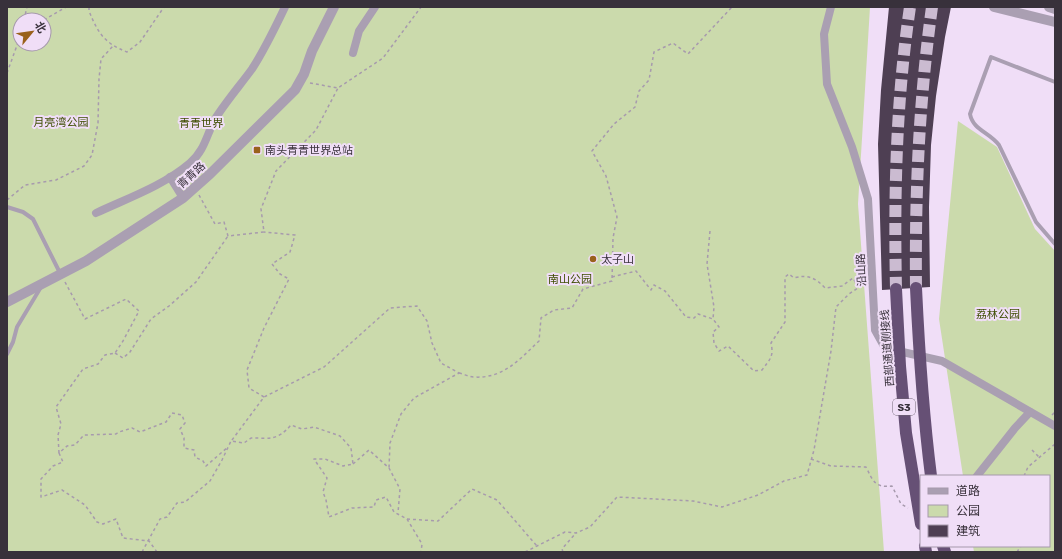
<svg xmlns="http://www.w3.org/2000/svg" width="1062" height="559" font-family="Rubik,'Noto Sans SC',sans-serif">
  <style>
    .green { fill: #cbdaac; fill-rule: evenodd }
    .building { fill: #4e3f53 }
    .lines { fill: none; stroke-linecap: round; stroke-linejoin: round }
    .motorway-tunnel { stroke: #cbbbd1; stroke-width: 12; stroke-dasharray: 12 6; stroke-linecap: butt }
    .path { stroke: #a79aad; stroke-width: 1.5; stroke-dasharray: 3 3; stroke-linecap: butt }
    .service { stroke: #aa9fb2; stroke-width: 4 }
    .minor { stroke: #aa9fb2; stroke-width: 8 }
    .tertiary { stroke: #aa9fb2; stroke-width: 10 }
    .motorway { stroke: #665075; stroke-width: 12 }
    .poi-dot { fill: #99611c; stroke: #f0def7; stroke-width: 1.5 }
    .labels { text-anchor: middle; stroke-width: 4; stroke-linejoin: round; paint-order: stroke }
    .shield { fill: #f0def7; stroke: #6f6573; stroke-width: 1 }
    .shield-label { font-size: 10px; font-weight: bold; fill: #38313b }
    .park-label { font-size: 11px; fill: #3d4d01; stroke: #f0def7 }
    .poi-label { font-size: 11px; fill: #38313b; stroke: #f0def7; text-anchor: start }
    .street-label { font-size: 11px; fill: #38313b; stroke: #f0def7 }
  </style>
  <rect width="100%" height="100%" fill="#f0def7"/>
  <!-- green -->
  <g class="green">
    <path d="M7,7H870L858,204L884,552H7ZM20,20H44V44H20Z"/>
    <path d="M958,121L997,147L1035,229L1055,251V552H974L973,546H1049V476H963L939,319Z"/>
  </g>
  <!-- building -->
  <path class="building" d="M889,7H951L945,37L936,96L931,145L929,207L930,287L882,290L878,144L881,90Z"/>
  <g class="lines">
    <!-- motorway-tunnel -->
    <g class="motorway-tunnel">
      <path d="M916,288C915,193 919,101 932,7"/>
      <path d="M896,289C894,194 896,101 910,7"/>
    </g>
    <!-- path -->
    <g class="path">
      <path d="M89,7V11C98,33 104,43 127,52L140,42L164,7"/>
      <path d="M24,20L27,7"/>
      <path d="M44,20L66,7"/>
      <path d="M7,73L20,37"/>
      <path d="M310,83L338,88L383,58L421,7"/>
      <path d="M199,195L215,224L224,222L228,236L264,232L261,209L276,171L316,130L338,88"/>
      <path d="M7,200L25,185L56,180L84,166L92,155L98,123L99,79L101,59L113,46"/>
      <path d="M710,231L707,264L714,307L713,319"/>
      <path d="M612,277L636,271L651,290L654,285L665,291L686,317L694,318L698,314L713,319L719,327L713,332L714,343L719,351L728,346L754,371L762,370C770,359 774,357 771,343L785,322V277L789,274L794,278C807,274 816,278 825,288L842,286L853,278L858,287"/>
      <path d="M115,353L123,358L130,352L151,319L169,306L196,282L228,236"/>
      <path d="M459,373C464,374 469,377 474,377C503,379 520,359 539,341L541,318L554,310L572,308L583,289L612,281L613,238L617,217L606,176L592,151L614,124L635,107L639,91L649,80L654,52L673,43L688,54L732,7"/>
      <path d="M264,397L249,388L247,370L264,328L289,279L280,274L272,264L290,252L295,235L264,232"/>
      <path d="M1052,415L1055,412"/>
      <path d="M232,440L264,397L324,367L390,308L417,306L427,321L432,343L441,363L459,373L414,398L401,414L390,443L389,468"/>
      <path d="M1032,450L1039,457"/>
      <path d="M59,453L58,435L61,424L56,407L83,369L98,364L105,355L115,353L123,341L139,311L126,299L85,319L65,282"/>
      <path d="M811,459L831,466L866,467C873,481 875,488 892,486L901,504L908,508"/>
      <path d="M353,464L369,450L389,468L400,489L398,513"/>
      <path d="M1024,476L1028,467L1055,444"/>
      <path d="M407,519L438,521L472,489L497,500L537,546"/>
      <path d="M142,552L160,519L167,517L177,503L185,502L210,481L222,460L231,441L244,443L251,438C270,438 277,441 291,425L302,429L314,427L340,436L351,448L353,464L343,466L325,459H314L327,478L323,492L326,500L329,517L352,508L374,507L376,500L386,497L394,512L407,519L422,544L421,552"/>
      <path d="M157,552L149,541L123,538L116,519L103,524L97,522L85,505L62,490L41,497V479L53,466L63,462L59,453L67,446L75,445L84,435L116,434L119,432L132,428L140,432L166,422L172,413L182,415L185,423L180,429L184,438V448L194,450L195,457L203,461L206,466L228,447"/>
      <path d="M525,552L565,532L576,533L590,527L617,497L693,501L722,507L758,495L784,481L807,475L814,450L831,351L836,307L849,294L865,283"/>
      <path d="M563,552L562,549L576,533"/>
      <path d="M1017,552L1021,546"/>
    </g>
    <!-- service -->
    <g class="service">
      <path d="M1055,82L991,57L970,114C973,130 989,132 999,145L1036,222L1055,244"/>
      <path d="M7,207L23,212L33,219L61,275"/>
      <path d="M7,354L13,342L17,327L41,287"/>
    </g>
    <!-- minor -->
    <g class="minor">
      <path d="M831,7L824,34L827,84L852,147L868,199L875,330L885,348L942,361L1055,426"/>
      <path d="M353,53L359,31L375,7"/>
      <path d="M170,177L183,198"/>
      <path d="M96,213C128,198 163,186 190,163C207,149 207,129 219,113C229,98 241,84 252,69C265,49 275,28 285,7"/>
      <path d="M977,476L1015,428L1030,412"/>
    </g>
    <!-- tertiary -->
    <g class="tertiary">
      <path d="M994,7L1055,22"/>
      <path d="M1049,7L1055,9"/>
      <path d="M7,302L86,261L183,198L210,174L295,90L304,74L312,51L334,7"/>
    </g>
    <!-- motorway -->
    <g class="motorway">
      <path d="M916,288C919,351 923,413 931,476"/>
      <path d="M896,289L900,366L906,433L921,524"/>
      <path d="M925,546L926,552"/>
      <path d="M943,546L945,552"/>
    </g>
  </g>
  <!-- markers -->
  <g class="poi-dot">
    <rect x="253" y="146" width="8" height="8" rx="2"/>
    <circle cx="593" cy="259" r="4"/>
  </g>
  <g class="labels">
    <!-- shield labels -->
    <rect class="shield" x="893" y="399" width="22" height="16" rx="3"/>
    <g class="shield-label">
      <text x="904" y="411">S3</text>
    </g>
    <!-- park labels -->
    <g class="park-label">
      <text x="61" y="126">月亮湾公园</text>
      <text x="201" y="127">青青世界</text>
      <text x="570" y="283">南山公园</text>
      <text x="998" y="318">荔林公园</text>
    </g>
    <!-- poi labels -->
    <g class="poi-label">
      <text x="265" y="154">南头青青世界总站</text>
      <text x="601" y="263">太子山</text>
    </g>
    <!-- street labels -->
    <g class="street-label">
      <text transform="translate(191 175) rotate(-42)" y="4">青青路</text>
      <text transform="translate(861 270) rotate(-93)" y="4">沿山路</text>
      <text transform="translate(887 348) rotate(-94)" y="4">西部通道侧接线</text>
    </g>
  </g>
  <!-- border -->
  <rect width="1062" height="559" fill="none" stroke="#38313b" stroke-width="16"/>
  <!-- legend -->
  <rect x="920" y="475" width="130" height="72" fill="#f0def7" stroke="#a699ac"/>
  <rect x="928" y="488" width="20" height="6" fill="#aa9fb2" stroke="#a699ac"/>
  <text x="956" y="495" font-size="12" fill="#38313b">道路</text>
  <rect x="928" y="505" width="20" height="12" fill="#cbdaac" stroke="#a699ac"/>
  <text x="956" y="515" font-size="12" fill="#38313b">公园</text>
  <rect x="928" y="525" width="20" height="12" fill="#4e3f53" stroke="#a699ac"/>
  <text x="956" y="535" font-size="12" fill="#38313b">建筑</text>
  <!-- north arrow -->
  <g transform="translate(32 32) rotate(61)"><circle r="19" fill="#f0def7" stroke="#a699ac"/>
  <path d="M0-3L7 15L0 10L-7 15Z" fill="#99611c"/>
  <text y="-6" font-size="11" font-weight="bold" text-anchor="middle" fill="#38313b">北</text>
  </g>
</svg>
